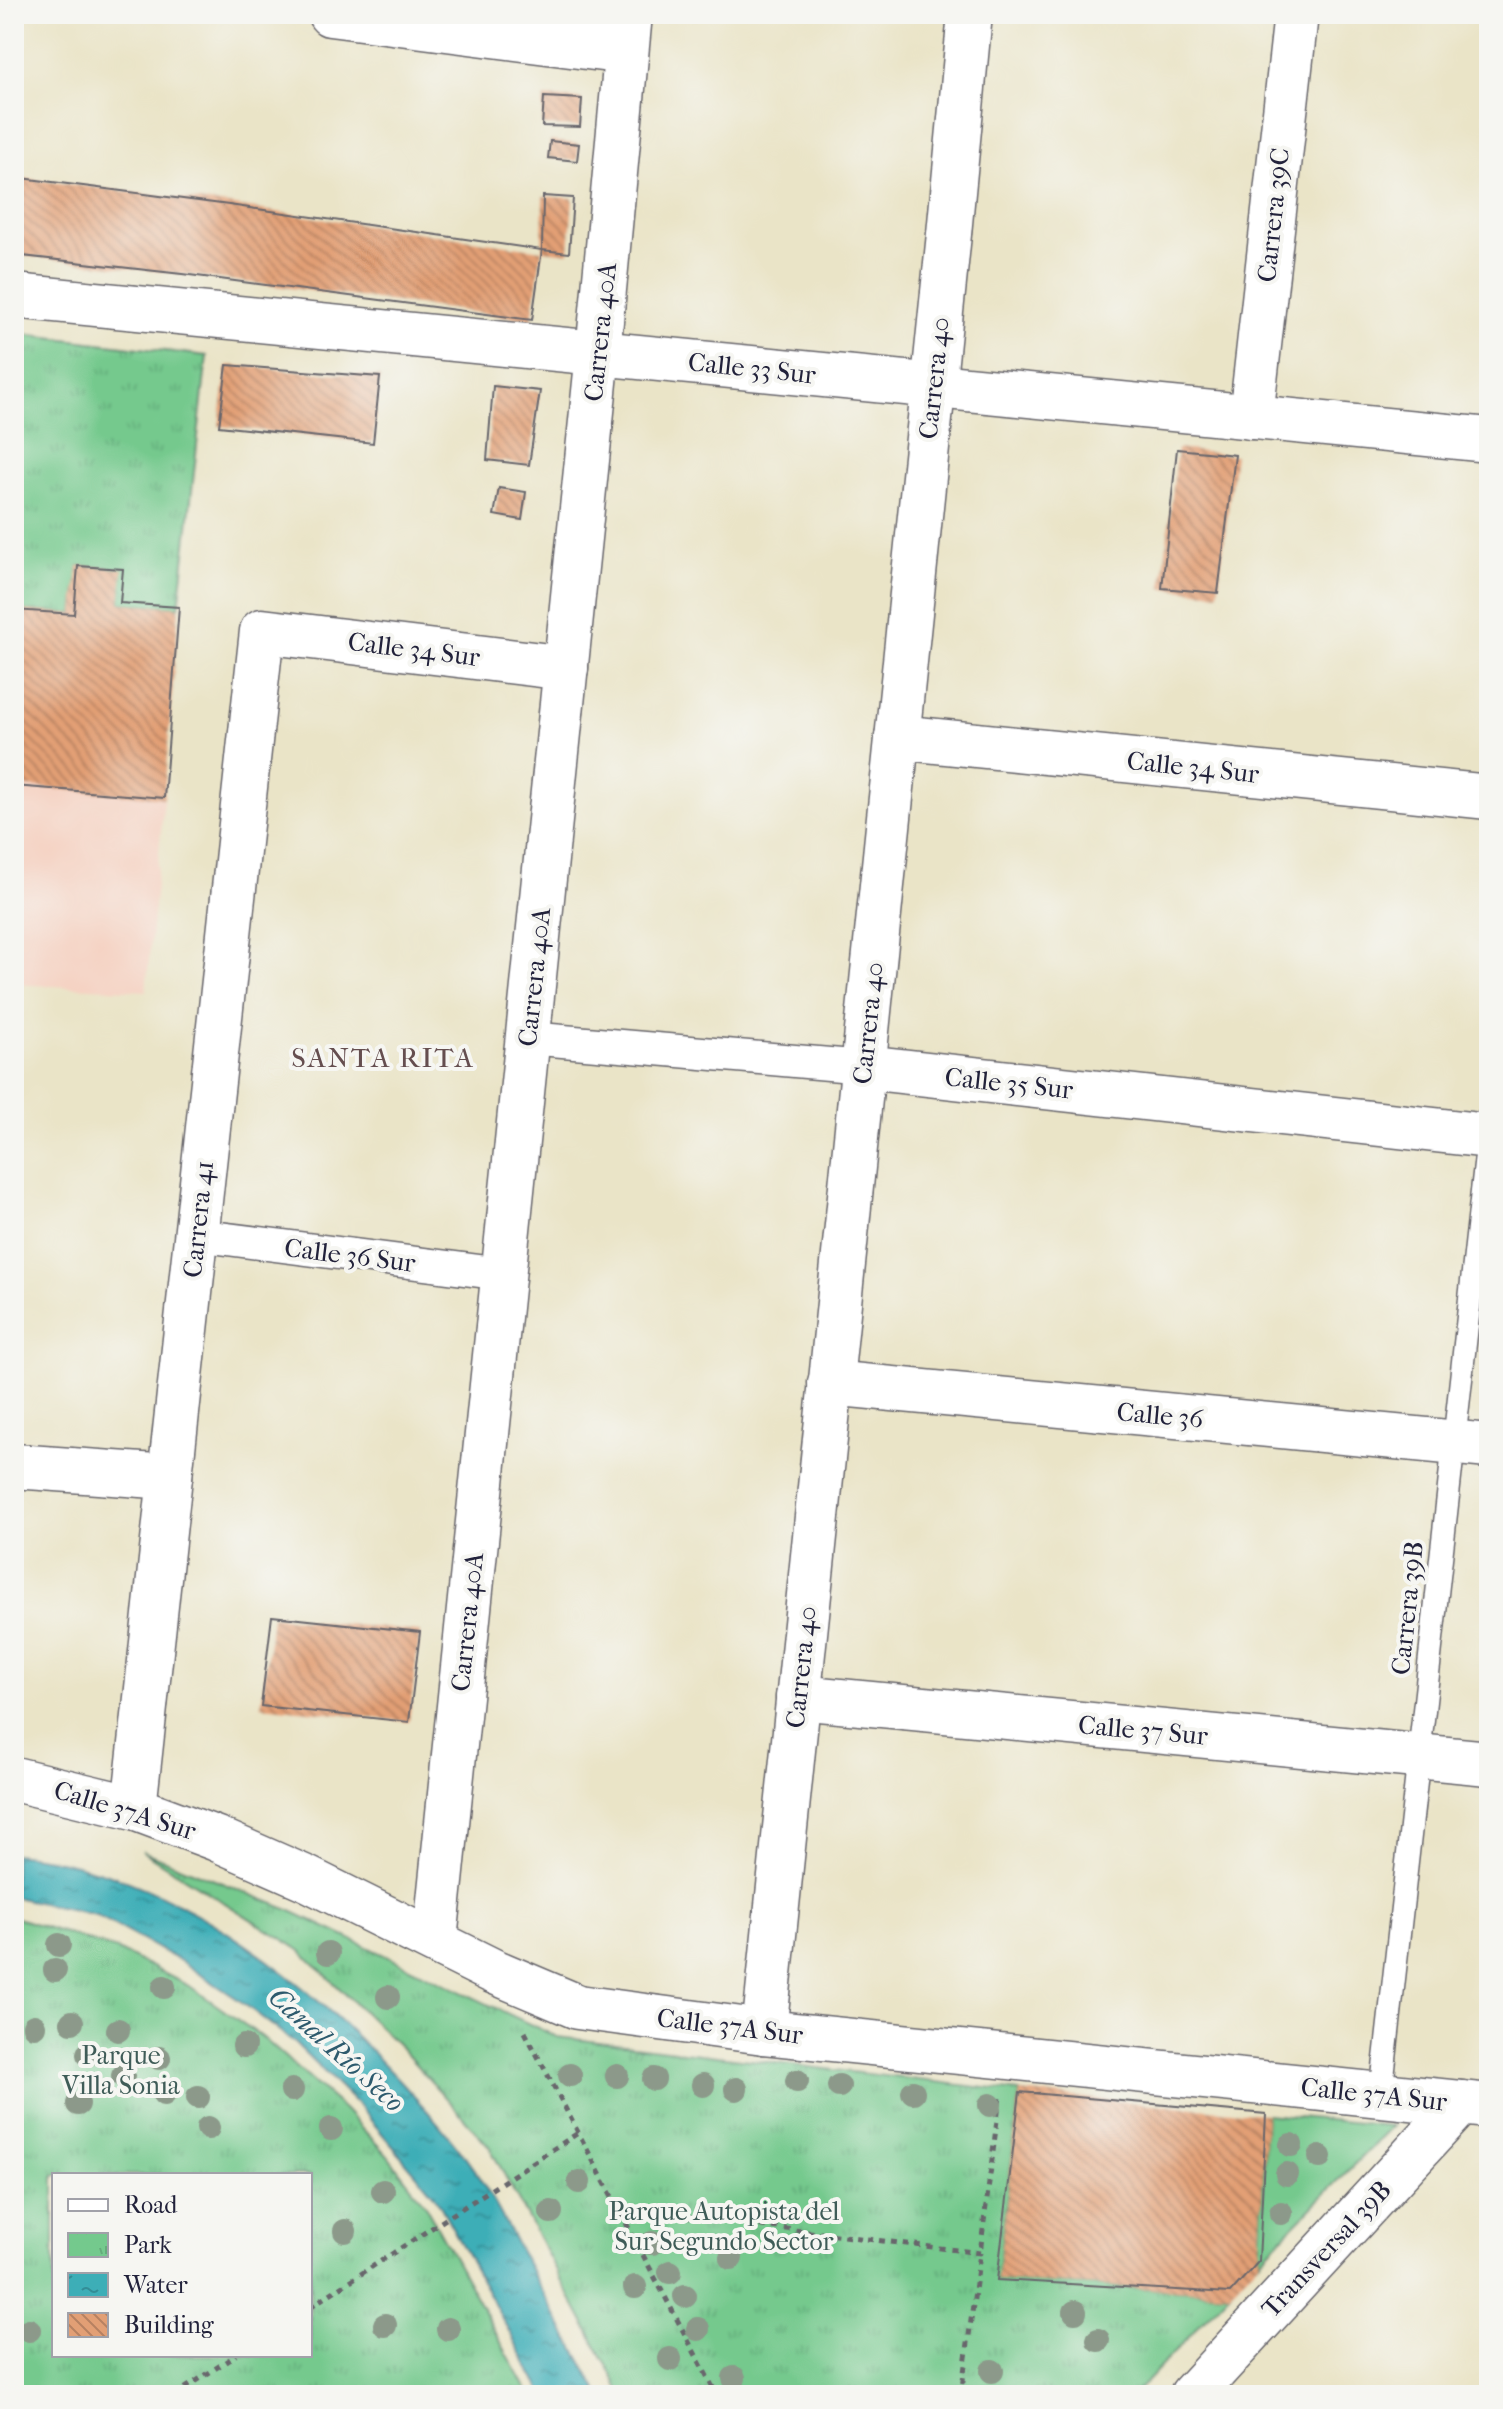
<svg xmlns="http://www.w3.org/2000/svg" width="1503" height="2409" font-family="'IM FELL French Canon',serif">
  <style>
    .built { fill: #f5d2c2 }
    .green { fill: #74c98d; stroke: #4b7664; stroke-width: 2 }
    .park { fill: url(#park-tufts); stroke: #4b7664; stroke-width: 2; fill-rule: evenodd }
    .water { fill: url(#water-ripples); stroke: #306879; stroke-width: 2 }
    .building { fill: url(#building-back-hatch) }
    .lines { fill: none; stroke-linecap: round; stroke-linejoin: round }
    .service-casing { stroke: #68666c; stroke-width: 25 }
    .pedestrian-casing { stroke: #68666c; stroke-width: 35 }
    .minor-casing { stroke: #68666c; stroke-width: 47 }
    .tertiary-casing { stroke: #68666c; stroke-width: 47 }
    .path { stroke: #68666c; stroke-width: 5; stroke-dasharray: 6 6; stroke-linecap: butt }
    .service { stroke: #fff; stroke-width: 22 }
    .pedestrian { stroke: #fff; stroke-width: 32 }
    .minor { stroke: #fff; stroke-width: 44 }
    .tertiary { stroke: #fff; stroke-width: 44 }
    .tree { fill: #8c998a }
    .labels { text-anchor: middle; stroke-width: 8; stroke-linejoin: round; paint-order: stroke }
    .street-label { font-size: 26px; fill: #22223b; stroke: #f6f6f2 }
    .park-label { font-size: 26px; fill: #3f5c58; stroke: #f6f6f2 }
    .neighbourhood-label { font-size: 28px; letter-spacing: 2px; fill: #654e4f; stroke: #f6f6f2 }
    .water-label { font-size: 28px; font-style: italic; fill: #2d5a6d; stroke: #f6f6f2 }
  </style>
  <defs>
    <pattern id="park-tufts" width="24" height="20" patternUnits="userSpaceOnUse" patternTransform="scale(2)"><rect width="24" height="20" fill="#74c98d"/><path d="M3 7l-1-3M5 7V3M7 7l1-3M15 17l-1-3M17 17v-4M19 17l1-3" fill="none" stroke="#64ac7b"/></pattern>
    <pattern id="water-ripples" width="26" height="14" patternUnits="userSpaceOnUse" patternTransform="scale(2)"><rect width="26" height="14" fill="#3daeb7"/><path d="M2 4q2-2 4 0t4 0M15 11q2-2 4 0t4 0" fill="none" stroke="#338d96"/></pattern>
    <pattern id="building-back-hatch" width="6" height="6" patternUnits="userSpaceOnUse" patternTransform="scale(2)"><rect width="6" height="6" fill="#e29f75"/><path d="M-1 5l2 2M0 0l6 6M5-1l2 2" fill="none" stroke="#b78161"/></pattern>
  </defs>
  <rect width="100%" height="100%" fill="#f6f6f2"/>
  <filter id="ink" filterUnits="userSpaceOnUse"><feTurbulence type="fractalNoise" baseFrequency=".0125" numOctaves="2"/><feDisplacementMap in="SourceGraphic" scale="16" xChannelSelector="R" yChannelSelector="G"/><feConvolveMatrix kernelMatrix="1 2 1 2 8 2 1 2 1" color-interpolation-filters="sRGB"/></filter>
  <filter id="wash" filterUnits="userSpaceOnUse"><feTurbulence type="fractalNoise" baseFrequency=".006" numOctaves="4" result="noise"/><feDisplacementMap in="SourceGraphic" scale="32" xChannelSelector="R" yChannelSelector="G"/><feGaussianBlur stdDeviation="1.8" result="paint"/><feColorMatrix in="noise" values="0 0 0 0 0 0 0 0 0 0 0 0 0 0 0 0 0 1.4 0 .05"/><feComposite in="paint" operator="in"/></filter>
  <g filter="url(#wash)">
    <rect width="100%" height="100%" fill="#eae4c7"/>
    <!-- built -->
    <path class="built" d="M14,786L164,798L146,991L14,984Z"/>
    <!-- green -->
    <path class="green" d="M1266,2114L1392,2126L1259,2261Z"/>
    <!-- park -->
    <g class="park">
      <path d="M14,333L207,356L179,607L120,603L122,569L79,566L74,614L14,610Z"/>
      <path d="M142,1851L287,1909L557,2037L1020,2092L997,2280L1230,2293L1134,2395H623L489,2146L400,2047L300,1950Z"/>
      <path d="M14,1917L118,1950L191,1987L262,2037L345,2110L387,2155L424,2203L530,2395H16ZM54,2175H310V2355H54Z"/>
    </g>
    <!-- water -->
    <path class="water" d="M14,1854C167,1869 296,1969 398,2079C428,2111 459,2145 482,2182C496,2204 508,2228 520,2251C547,2299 573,2347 600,2395H544L435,2196L358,2105L294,2042L239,2000L179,1960L96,1915L14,1897Z"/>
    <g id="blocks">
      <!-- building -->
      <g class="building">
        <path d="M544,97L582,99L580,127L542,126Z"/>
        <path d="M550,141L579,144L577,161L548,158Z"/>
        <path d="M14,177L229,205L542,250L532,320L182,274L14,255Z"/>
        <path d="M543,196L573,198L569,253L542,250Z"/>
        <path d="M227,365L380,377L373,443L219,426Z"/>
        <path d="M493,386L540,391L529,465L487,460Z"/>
        <path d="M1177,449L1235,455L1218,593L1162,588Z"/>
        <path d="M499,488L526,492L522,520L494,515Z"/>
        <path d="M78,566L123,569L120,603L179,607L164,798L14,786V610L74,614Z"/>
        <path d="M272,1616L420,1632L409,1722L261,1706Z"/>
        <path d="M1020,2092L1266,2114L1259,2261L1230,2293L997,2280Z"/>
      </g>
    </g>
  </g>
  <g filter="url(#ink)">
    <use href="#blocks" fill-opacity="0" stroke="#68666c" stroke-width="2"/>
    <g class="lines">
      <!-- service casing -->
      <g class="service-casing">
        <path id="service" d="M1381,2095L1489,1129"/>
      </g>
      <!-- pedestrian casing -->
      <g class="pedestrian-casing">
        <g id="pedestrian">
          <path d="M528,1038L864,1067"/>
          <path d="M196,1235L503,1274"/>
        </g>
      </g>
      <!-- minor casing -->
      <g class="minor-casing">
        <g id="minor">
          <path d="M330,14L626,52"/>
          <path d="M1251,417L1296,14"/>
          <path d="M897,737L1489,797"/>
          <path d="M864,1067L1489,1136"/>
          <path d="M830,1383L1489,1446"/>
          <path d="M14,1466L170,1477"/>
          <path d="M798,1697L1489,1763"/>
          <path d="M14,1779L134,1808L217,1839L308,1879L493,1971L578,2007L764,2032L1489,2106"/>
          <path d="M134,1808L262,631L566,668"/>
          <path d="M435,1940L598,353L630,14"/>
          <path d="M764,2032L949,234L970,14"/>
          <path d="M1192,2395L1461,2103"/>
        </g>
      </g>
      <!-- tertiary casing -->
      <g class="tertiary-casing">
        <path id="tertiary" d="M14,296L1489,440"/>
      </g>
      <!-- path -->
      <g class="path">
        <path d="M525,2032L717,2395"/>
        <path d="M617,2208L980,2253L1000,2097"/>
        <path d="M310,2307L578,2133"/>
        <path d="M175,2395L236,2355"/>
        <path d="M961,2395L980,2253"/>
      </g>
      <!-- service -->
      <use href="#service" class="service"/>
      <!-- pedestrian -->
      <use href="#pedestrian" class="pedestrian"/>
      <!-- minor -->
      <use href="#minor" class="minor"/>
      <!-- tertiary -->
      <use href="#tertiary" class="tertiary"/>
    </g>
    <!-- trees -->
    <g class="tree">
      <circle cx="59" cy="1945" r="12"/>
      <circle cx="328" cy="1953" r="12"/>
      <circle cx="55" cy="1970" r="12"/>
      <circle cx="164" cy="1987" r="12"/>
      <circle cx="388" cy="1997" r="12"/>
      <circle cx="72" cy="2022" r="12"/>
      <circle cx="34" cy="2026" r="12"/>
      <circle cx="118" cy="2030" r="12"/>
      <circle cx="244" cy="2046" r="12"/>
      <circle cx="88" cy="2054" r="12"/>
      <circle cx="159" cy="2058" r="12"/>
      <circle cx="570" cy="2075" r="12"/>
      <circle cx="123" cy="2076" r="12"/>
      <circle cx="617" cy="2076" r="12"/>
      <circle cx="654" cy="2079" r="12"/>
      <circle cx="797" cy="2081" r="12"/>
      <circle cx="703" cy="2085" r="12"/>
      <circle cx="839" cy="2086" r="12"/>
      <circle cx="736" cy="2089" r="12"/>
      <circle cx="292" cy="2090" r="12"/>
      <circle cx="913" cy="2092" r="12"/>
      <circle cx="164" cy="2094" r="12"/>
      <circle cx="198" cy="2097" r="12"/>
      <circle cx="78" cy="2104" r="12"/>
      <circle cx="990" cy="2105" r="12"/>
      <circle cx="208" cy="2128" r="12"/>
      <circle cx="331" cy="2129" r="12"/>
      <circle cx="1291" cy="2145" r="12"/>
      <circle cx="1320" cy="2157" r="12"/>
      <circle cx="1287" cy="2174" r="12"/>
      <circle cx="579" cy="2182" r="12"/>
      <circle cx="383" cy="2191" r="12"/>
      <circle cx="551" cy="2212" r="12"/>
      <circle cx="1281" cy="2213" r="12"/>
      <circle cx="345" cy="2231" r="12"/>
      <circle cx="652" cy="2243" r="12"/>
      <circle cx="731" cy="2258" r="12"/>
      <circle cx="670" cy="2272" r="12"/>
      <circle cx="635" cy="2287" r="12"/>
      <circle cx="685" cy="2296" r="12"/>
      <circle cx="1075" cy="2312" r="12"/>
      <circle cx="385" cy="2325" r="12"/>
      <circle cx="448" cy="2329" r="12"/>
      <circle cx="698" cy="2329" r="12"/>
      <circle cx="29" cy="2330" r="12"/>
      <circle cx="1098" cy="2340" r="12"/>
      <circle cx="670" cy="2359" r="12"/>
      <circle cx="992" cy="2371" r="12"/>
      <circle cx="734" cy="2378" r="12"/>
    </g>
  </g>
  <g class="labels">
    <!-- street labels -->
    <g class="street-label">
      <text transform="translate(1273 215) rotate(-84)" y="9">Carrera 39C</text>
      <text transform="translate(600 332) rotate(-84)" y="9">Carrera 40A</text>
      <text transform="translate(752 368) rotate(6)" y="9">Calle 33 Sur</text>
      <text transform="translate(934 378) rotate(-84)" y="9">Carrera 40</text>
      <text transform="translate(414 649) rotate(7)" y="9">Calle 34 Sur</text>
      <text transform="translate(1193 767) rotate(6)" y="9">Calle 34 Sur</text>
      <text transform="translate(534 977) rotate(-84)" y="9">Carrera 40A</text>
      <text transform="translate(868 1023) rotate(-84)" y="9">Carrera 40</text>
      <text transform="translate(1009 1083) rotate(6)" y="9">Calle 35 Sur</text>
      <text transform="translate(198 1219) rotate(-84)" y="9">Carrera 41</text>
      <text transform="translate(350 1255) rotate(7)" y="9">Calle 36 Sur</text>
      <text transform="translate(1160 1415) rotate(5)" y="9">Calle 36</text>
      <text transform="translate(1407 1608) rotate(-84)" y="9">Carrera 39B</text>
      <text transform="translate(467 1622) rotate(-84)" y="9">Carrera 40A</text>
      <text transform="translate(801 1667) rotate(-84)" y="9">Carrera 40</text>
      <text transform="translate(1143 1730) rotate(5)" y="9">Calle 37 Sur</text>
      <text transform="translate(125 1810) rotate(17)" y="9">Calle 37A Sur</text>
      <text transform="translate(730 2026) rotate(7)" y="9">Calle 37A Sur</text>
      <text transform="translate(1374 2094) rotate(6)" y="9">Calle 37A Sur</text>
      <text transform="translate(1326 2249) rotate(-47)" y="9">Transversal 39B</text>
    </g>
    <!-- park labels -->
    <g class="park-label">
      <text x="121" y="2064">Parque<tspan x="121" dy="30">Villa Sonia</tspan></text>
      <text x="724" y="2220">Parque Autopista del<tspan x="724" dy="30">Sur Segundo Sector</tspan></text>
    </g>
    <!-- neighbourhood labels -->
    <g class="neighbourhood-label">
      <text x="383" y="1067">SANTA RITA</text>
    </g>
    <!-- water labels -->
    <g class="water-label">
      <text transform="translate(337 2049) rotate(42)" y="10">Canal Río Seco</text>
    </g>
  </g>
  <!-- margin -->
  <rect width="1503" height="2409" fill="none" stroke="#f6f6f2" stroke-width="48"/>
  <!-- legend -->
  <rect x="52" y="2173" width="260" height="184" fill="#f6f6f2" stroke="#a1a1a9" stroke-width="2"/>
  <rect x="68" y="2199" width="40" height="12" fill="#ffffff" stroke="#a1a1a9" stroke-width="2"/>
  <text x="124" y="2213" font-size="24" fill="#22223b">Road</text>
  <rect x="68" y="2233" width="40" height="24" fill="url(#park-tufts)" stroke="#a1a1a9" stroke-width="2"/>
  <text x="124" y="2253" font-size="24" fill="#22223b">Park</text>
  <rect x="68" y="2273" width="40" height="24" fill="url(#water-ripples)" stroke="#a1a1a9" stroke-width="2"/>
  <text x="124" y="2293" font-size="24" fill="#22223b">Water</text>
  <rect x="68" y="2313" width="40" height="24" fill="url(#building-back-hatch)" stroke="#a1a1a9" stroke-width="2"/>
  <text x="124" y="2333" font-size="24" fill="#22223b">Building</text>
</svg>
